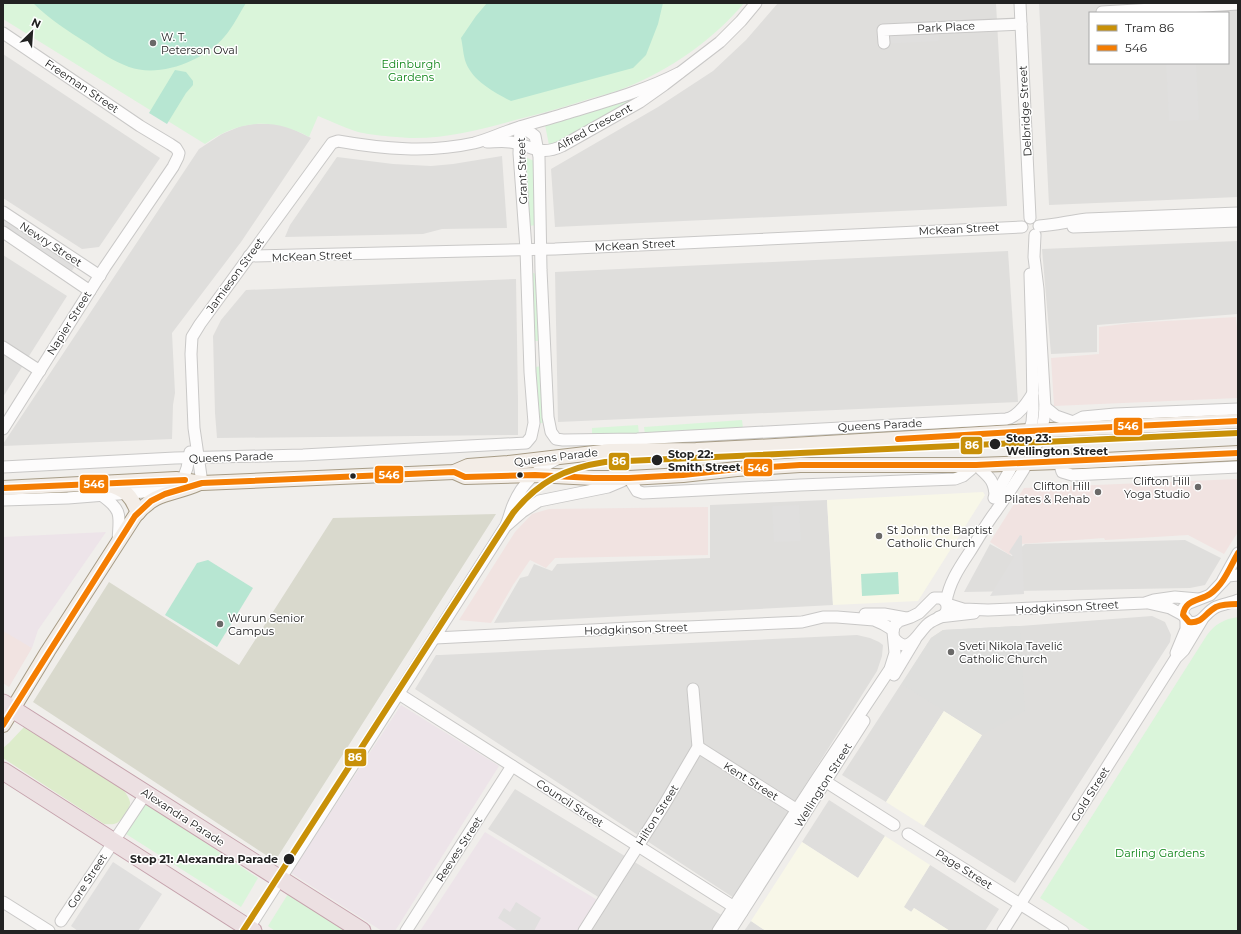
<svg xmlns="http://www.w3.org/2000/svg" width="1241" height="934" font-family="Montserrat,sans-serif">
  <style>
    .residential { fill: #dfdedc; fill-rule: evenodd }
    .commercial { fill: #f1e3e1 }
    .industrial { fill: #ede4e9 }
    .education { fill: #f8f7e8 }
    .religious { fill: #dededc }
    .construction { fill: #d9d9cd }
    .grass { fill: #ddeccb }
    .park { fill: #daf5da }
    .pitch { fill: #b7e6d2 }
    .parking { fill: #e0dfde }
    .lines { fill: none; stroke-linecap: round; stroke-linejoin: round }
    .minor-casing { stroke: #c9c8c7; stroke-width: 13 }
    .major-casing { stroke: #a79c86; stroke-width: 16 }
    .highway-casing { stroke: #c5a2ac; stroke-width: 19 }
    .minor { stroke: #fdfcfc; stroke-width: 11 }
    .major { stroke: #f3ede7; stroke-width: 14 }
    .highway { stroke: #ece0e2; stroke-width: 17 }
    .bus-1-casing { stroke: #fff; stroke-width: 9 }
    .bus-1 { stroke: #f47d02; stroke-width: 6 }
    .tram-1-casing { stroke: #fff; stroke-width: 9 }
    .tram-1 { stroke: #c89008; stroke-width: 6 }
    .poi-dot { fill: #6a6968; stroke: #fff; stroke-width: 1.5 }
    .stop-dot { fill: #222; stroke: #fff; stroke-width: 1.5 }
    .labels { text-anchor: middle; stroke-width: 3; stroke-linejoin: round; paint-order: stroke }
    .street-label { font-size: 11px; fill: #222; stroke: #fff }
    .poi-label { font-size: 11px; fill: #222; stroke: #fff; text-anchor: start }
    .park-label { font-size: 11px; fill: #0c8416; stroke: #fff }
    .stop-label { font-size: 11px; font-weight: bold; fill: #222; stroke: #fff; text-anchor: start }
    .line-badge { stroke: #fff; stroke-width: 1.5 }
    .badge-label { font-size: 11px; text-anchor: middle; font-weight: bold; fill: #fff }
  </style>
  <rect width="100%" height="100%" fill="#f0eeeb"/>
  <!-- residential -->
  <g class="residential">
    <path d="M778,3H996L1007,206L555,227L551,169L658,107L713,71L746,40Z"/>
    <path d="M1039,3H1238V197L1049,205ZM1090,13H1228V63H1090Z"/>
    <path d="M3,54L160,158L99,247L82,249L3,198Z"/>
    <path d="M253,124H278L291,128L311,138L241,242L172,333L175,393L173,405L172,439L3,446V444L199,149L222,134L241,126Z"/>
    <path d="M502,156L507,228L442,229L423,234L285,237L290,225L337,157L393,164L431,166L453,164Z"/>
    <path d="M1238,241V314L1097,325V352L1051,354L1042,249Z"/>
    <path d="M1008,251L1018,402L558,422L555,272Z"/>
    <path d="M3,255L67,296L3,397Z"/>
    <path d="M516,279L518,400V435L217,438L215,413L213,336L221,320L246,290Z"/>
    <path d="M827,500L833,605L494,623L520,578L528,576L534,564L552,571L557,564L710,558V505Z"/>
    <path d="M1185,540L1221,558L1205,585L1190,588L964,592L990,544L1012,556L1025,544Z"/>
    <path d="M1152,616L1165,622L1171,635L1170,642L1015,883L924,826L982,735L944,711L886,802L842,775L931,638L943,630L1020,626Z"/>
    <path d="M857,635L870,638L879,642L883,645L882,656L877,671L734,898L415,689L436,655H440Z"/>
    <path d="M515,789L723,916L713,931H589L608,903L488,829Z"/>
    <path d="M829,800L885,836L858,878L802,842Z"/>
    <path d="M930,865L999,909L985,931H950L914,908L912,912L903,907Z"/>
    <path d="M751,921L766,931H744Z"/>
  </g>
  <!-- commercial -->
  <g class="commercial">
    <path d="M1236,317L1238,338V398L1054,406L1051,358L1099,354V327L1132,323Z"/>
    <path d="M1238,479V532L1224,554L1188,535L1105,540L1104,538L1021,544L1020,537L1010,555L990,542L1024,488Z"/>
    <path d="M708,507V555L555,558L546,568L530,560L513,585L491,623L459,620L515,532L532,514L549,509Z"/>
    <path d="M3,629L32,648L9,687L3,683Z"/>
  </g>
  <!-- industrial -->
  <g class="industrial">
    <path d="M106,532L38,630L32,648L3,631V537Z"/>
    <path d="M401,705L499,766L395,931H382L291,873Z"/>
    <path d="M485,832L599,901L580,931H420Z"/>
  </g>
  <!-- education -->
  <g class="education">
    <path d="M983,492L985,495L918,601L833,605L827,500Z"/>
    <path d="M944,711L982,735L924,826L886,802Z"/>
    <path d="M885,836L930,865L904,907L911,912L914,908L950,931H766L751,921L802,842L858,878Z"/>
  </g>
  <!-- religious -->
  <path class="religious" d="M1020,626L1025,711L982,735L902,684L931,638L943,630Z"/>
  <!-- construction -->
  <path class="construction" d="M496,514L275,861L33,702L109,582L239,665L333,518Z"/>
  <!-- grass -->
  <path class="grass" d="M25,726L122,788C125,792 129,797 130,802C131,808 122,820 117,823C113,825 108,824 104,824L3,758V748L9,743Z"/>
  <!-- park -->
  <g class="park">
    <path d="M3,3H744C714,39 670,70 627,87C616,92 603,95 592,98C568,106 544,113 519,119C483,129 447,139 409,138C396,137 367,135 355,131C343,127 331,121 318,116L309,137C273,117 239,120 205,144L3,19Z"/>
    <path d="M629,99L631,100L630,101L574,134L549,145L545,125Z"/>
    <path d="M525,157L534,161L537,225L528,226Z"/>
    <path d="M531,273H534L536,275L539,341H533Z"/>
    <path d="M541,366L544,423H539L536,367Z"/>
    <path d="M742,420L743,428L645,435L644,427Z"/>
    <path d="M638,425L639,434L592,437V428Z"/>
    <path d="M1238,617V931H1091L1040,898L1207,635C1215,624 1224,619 1238,617Z"/>
    <path d="M146,803L258,878L241,907L126,834Z"/>
    <path d="M288,894L345,931H275L268,926Z"/>
  </g>
  <!-- pitch -->
  <g class="pitch">
    <path d="M33,3H246C239,14 233,27 225,36C204,61 160,78 129,67C113,61 100,52 87,43C68,31 49,19 33,3Z"/>
    <path d="M487,3H663L658,24L646,55L633,68L511,101C495,93 473,81 466,63C463,55 463,46 461,38L476,16Z"/>
    <path d="M175,70L186,72L193,81V85L186,93L167,124L149,113Z"/>
    <path d="M208,560L253,588L217,647L165,615L197,563Z"/>
    <path d="M898,572L899,594L862,596L861,574Z"/>
  </g>
  <!-- parking -->
  <g class="parking">
    <path d="M938,24L939,41L879,44L878,27Z"/>
    <path d="M1166,63H1196L1199,120L1169,121Z"/>
    <path d="M3,217L75,266L70,274L3,228Z"/>
    <path d="M799,505L801,541L774,542L772,506Z"/>
    <path d="M1020,535L1022,536V543L1024,594L990,596L1014,557L1009,552Z"/>
    <path d="M113,862L162,894L138,931H78L71,926Z"/>
    <path d="M516,902L541,918L534,931H518L498,918L504,908L510,912Z"/>
  </g>
  <g class="lines">
    <!-- minor casing -->
    <g class="minor-casing">
      <g id="minor">
        <path d="M1020,3L1030,218"/>
        <path d="M1102,12L1238,4"/>
        <path d="M3,33L140,126L170,144L176,148L179,153L178,157L173,167L105,267L3,429"/>
        <path d="M884,43L883,30L1021,24"/>
        <path d="M487,142C494,142 502,141 510,142C531,145 539,157 562,146L640,102L664,85L720,42L741,21L756,3"/>
        <path d="M3,212L100,276"/>
        <path d="M1039,226C1055,225 1070,221 1087,219L1238,213"/>
        <path d="M1073,227L1238,221"/>
        <path d="M3,232L90,291"/>
        <path d="M249,256L555,249L1022,227"/>
        <path d="M3,347L40,371"/>
        <path d="M1045,407L1056,416L1073,422"/>
        <path d="M1066,429L1075,421L1083,417L1115,414L1238,409"/>
        <path d="M1059,462L1062,472L1072,475L1238,467"/>
        <path d="M3,467L175,458L303,455L526,443L531,437L534,423L530,372L526,249L519,153L520,127L531,133L535,136L539,157L541,270L548,417L551,432L556,439L563,440L637,439L1006,419C1018,417 1027,403 1033,393"/>
        <path d="M629,478L637,491L643,493L800,485L955,479L963,476L976,465C988,476 995,480 995,497"/>
        <path d="M183,479L187,468L190,452"/>
        <path d="M202,483L194,428L191,354L192,337L200,324L332,143L338,141C383,149 429,153 474,143C486,140 497,135 508,131C527,124 546,120 564,114C603,102 642,92 679,73"/>
        <path d="M101,495C124,511 119,516 118,542"/>
        <path d="M994,498L1025,443L1032,422L1033,410L1032,343L1030,274"/>
        <path d="M3,500L68,498L168,490"/>
        <path d="M507,525L522,512L539,501L608,487L627,479"/>
        <path d="M1238,575L1228,576L1210,595L1187,604L1183,609V615L1189,622C1203,625 1205,612 1216,607C1223,604 1231,603 1238,600"/>
        <path d="M1223,580L1238,553"/>
        <path d="M946,602C949,583 959,568 969,553C978,539 986,524 996,511C1017,480 1044,447 1045,407L1038,289L1034,257L1035,235"/>
        <path d="M1148,603L1170,608L1183,615"/>
        <path d="M947,604L963,609L988,610L1145,603L1154,600L1175,597L1198,599"/>
        <path d="M865,614H884L906,618"/>
        <path d="M939,617L974,613"/>
        <path d="M435,638L650,627H687L802,622L823,617H837L874,620L883,624L893,630"/>
        <path d="M1176,653L1186,629V619"/>
        <path d="M894,675L915,640"/>
        <path d="M399,694L742,912"/>
        <path d="M698,747L802,813"/>
        <path d="M820,778L894,825"/>
        <path d="M908,834L1063,931"/>
        <path d="M3,902L49,931"/>
        <path d="M61,921L146,793"/>
        <path d="M247,931L505,527C509,520 510,511 514,503C522,484 538,468 557,459"/>
        <path d="M406,931L512,766"/>
        <path d="M584,931L664,805L698,747L693,689"/>
        <path d="M718,931L818,777L890,669L895,653L893,632L894,626L899,621L911,617L919,613L934,598H941L946,602C947,605 948,608 946,612C943,618 933,619 928,624C918,632 909,657 894,638"/>
        <path d="M730,931L864,721"/>
        <path d="M1003,931L1176,658L1184,650L1202,620"/>
      </g>
    </g>
    <!-- major casing -->
    <g class="major-casing">
      <g id="major">
        <path d="M454,472L465,477L535,475L593,478H629L683,475L737,469L800,465H976L1085,461L1238,453"/>
        <path d="M108,485C125,488 132,497 138,513"/>
        <path d="M3,488L176,479L202,483L454,472L468,466L508,463L611,451L696,450L775,446L1030,431L1238,421"/>
        <path d="M3,725L48,651L135,516C158,489 172,496 200,483"/>
      </g>
    </g>
    <!-- highway casing -->
    <g class="highway-casing">
      <g id="highway">
        <path d="M3,703L362,931"/>
        <path d="M3,771L253,931"/>
      </g>
    </g>
    <!-- minor -->
    <use href="#minor" class="minor"/>
    <!-- major -->
    <use href="#major" class="major"/>
    <!-- highway -->
    <use href="#highway" class="highway"/>
    <!-- bus-1 casing -->
    <g class="bus-1-casing">
      <g id="bus-1">
        <path d="M898,439L1030,431L1238,421"/>
        <path d="M3,488L185,480"/>
        <path d="M1238,553C1230,567 1224,584 1210,594C1200,601 1185,599 1183,615L1189,622C1202,624 1205,613 1216,607C1223,604 1231,604 1238,604"/>
        <path d="M3,725L135,516L151,501L165,494L202,483L454,472L465,477L535,475L593,478H629L683,475L737,469L800,465H976L1238,453"/>
      </g>
    </g>
    <!-- bus-1 -->
    <use href="#bus-1" class="bus-1"/>
    <!-- tram-1 casing -->
    <g class="tram-1-casing">
      <path id="tram-1" d="M243,931L513,513C538,482 565,468 605,462L1238,433"/>
    </g>
    <!-- tram-1 -->
    <use href="#tram-1" class="tram-1"/>
  </g>
  <!-- markers -->
  <g class="poi-dot">
    <circle cx="153" cy="43" r="4"/>
    <circle cx="1198" cy="487" r="4"/>
    <circle cx="1098" cy="492" r="4"/>
    <circle cx="879" cy="536" r="4"/>
    <circle cx="220" cy="624" r="4"/>
    <circle cx="951" cy="652" r="4"/>
  </g>
  <g class="stop-dot">
    <circle cx="995" cy="444" r="6"/>
    <circle cx="657" cy="460" r="6"/>
    <circle cx="520" cy="475" r="3.5"/>
    <circle cx="353" cy="476" r="3.5"/>
    <circle cx="289" cy="859" r="6"/>
  </g>
  <g class="labels">
    <!-- street labels -->
    <g class="street-label">
      <text transform="translate(946 27) rotate(-3)" y="4">Park Place</text>
      <text transform="translate(82 86) rotate(34)" y="4">Freeman Street</text>
      <text transform="translate(1025 111) rotate(-93)" y="4">Delbridge Street</text>
      <text transform="translate(594 127) rotate(-29)" y="4">Alfred Crescent</text>
      <text transform="translate(522 171) rotate(-92)" y="4">Grant Street</text>
      <text transform="translate(959 229) rotate(-3)" y="4">McKean Street</text>
      <text transform="translate(51 244) rotate(33)" y="4">Newry Street</text>
      <text transform="translate(635 245) rotate(-3)" y="4">McKean Street</text>
      <text transform="translate(312 256) rotate(-2)" y="4">McKean Street</text>
      <text transform="translate(235 275) rotate(-54)" y="4">Jamieson Street</text>
      <text transform="translate(69 323) rotate(-58)" y="4">Napier Street</text>
      <text transform="translate(880 425) rotate(-3)" y="4">Queens Parade</text>
      <text transform="translate(231 457) rotate(-2)" y="4">Queens Parade</text>
      <text transform="translate(556 457) rotate(-7)" y="4">Queens Parade</text>
      <text transform="translate(1067 607) rotate(-3)" y="4">Hodgkinson Street</text>
      <text transform="translate(636 629) rotate(-2)" y="4">Hodgkinson Street</text>
      <text transform="translate(751 781) rotate(32)" y="4">Kent Street</text>
      <text transform="translate(823 785) rotate(-58)" y="4">Wellington Street</text>
      <text transform="translate(1090 794) rotate(-58)" y="4">Gold Street</text>
      <text transform="translate(570 803) rotate(33)" y="4">Council Street</text>
      <text transform="translate(657 815) rotate(-58)" y="4">Hilton Street</text>
      <text transform="translate(183 817) rotate(33)" y="4">Alexandra Parade</text>
      <text transform="translate(459 849) rotate(-57)" y="4">Reeves Street</text>
      <text transform="translate(964 869) rotate(32)" y="4">Page Street</text>
      <text transform="translate(87 881) rotate(-57)" y="4">Gore Street</text>
    </g>
    <!-- poi labels -->
    <g class="poi-label">
      <text x="161" y="41">W. T.<tspan x="161" dy="13">Peterson Oval</tspan></text>
      <text x="1190" y="485" text-anchor="end">Clifton Hill<tspan x="1190" dy="13">Yoga Studio</tspan></text>
      <text x="1090" y="490" text-anchor="end">Clifton Hill<tspan x="1090" dy="13">Pilates &amp; Rehab</tspan></text>
      <text x="887" y="534">St John the Baptist<tspan x="887" dy="13">Catholic Church</tspan></text>
      <text x="228" y="622">Wurun Senior<tspan x="228" dy="13">Campus</tspan></text>
      <text x="959" y="650">Sveti Nikola Tavelić<tspan x="959" dy="13">Catholic Church</tspan></text>
    </g>
    <!-- park labels -->
    <g class="park-label">
      <text x="411" y="68">Edinburgh<tspan x="411" dy="13">Gardens</tspan></text>
      <text x="1160" y="857">Darling Gardens</text>
    </g>
    <!-- stop labels -->
    <g class="stop-label">
      <text x="1006" y="442">Stop 23:<tspan x="1006" dy="13">Wellington Street</tspan></text>
      <text x="668" y="458">Stop 22:<tspan x="668" dy="13">Smith Street</tspan></text>
      <text x="278" y="863" text-anchor="end">Stop 21: Alexandra Parade</text>
    </g>
  </g>
  <g class="line-badge">
    <rect x="1113" y="417" width="30" height="19" rx="4" fill="#f47d02"/>
    <rect x="960" y="436" width="23" height="19" rx="4" fill="#c89008"/>
    <rect x="608" y="452" width="22" height="19" rx="4" fill="#c89008"/>
    <rect x="743" y="458" width="30" height="19" rx="4" fill="#f47d02"/>
    <rect x="374" y="465" width="30" height="19" rx="4" fill="#f47d02"/>
    <rect x="79" y="474" width="30" height="20" rx="4" fill="#f47d02"/>
    <rect x="344" y="748" width="23" height="19" rx="4" fill="#c89008"/>
  </g>
  <g class="badge-label">
    <text x="1128" y="430">546</text>
    <text x="972" y="449">86</text>
    <text x="619" y="465">86</text>
    <text x="758" y="472">546</text>
    <text x="389" y="479">546</text>
    <text x="94" y="488">546</text>
    <text x="355" y="761">86</text>
  </g>
  <!-- border -->
  <rect width="1241" height="934" fill="none" stroke="#222222" stroke-width="8"/>
  <!-- legend -->
  <rect x="1089" y="12" width="140" height="52" fill="#ffffff" stroke="#a7a7a7"/>
  <rect x="1097" y="25" width="20" height="6" fill="#c89008" stroke="#a7a7a7"/>
  <text x="1125" y="32" font-size="12" fill="#222222">Tram 86</text>
  <rect x="1097" y="45" width="20" height="6" fill="#f47d02" stroke="#a7a7a7"/>
  <text x="1125" y="52" font-size="12" fill="#222222">546</text>
  <!-- north arrow -->
  <g transform="translate(32 32) rotate(25)" stroke="#ffffff" stroke-width="3" paint-order="stroke">
  <path d="M0-3L7 15L0 10L-7 15Z" fill="#222222"/>
  <text y="-6" font-size="11" font-weight="bold" text-anchor="middle" fill="#222222">N</text>
  </g>
</svg>
